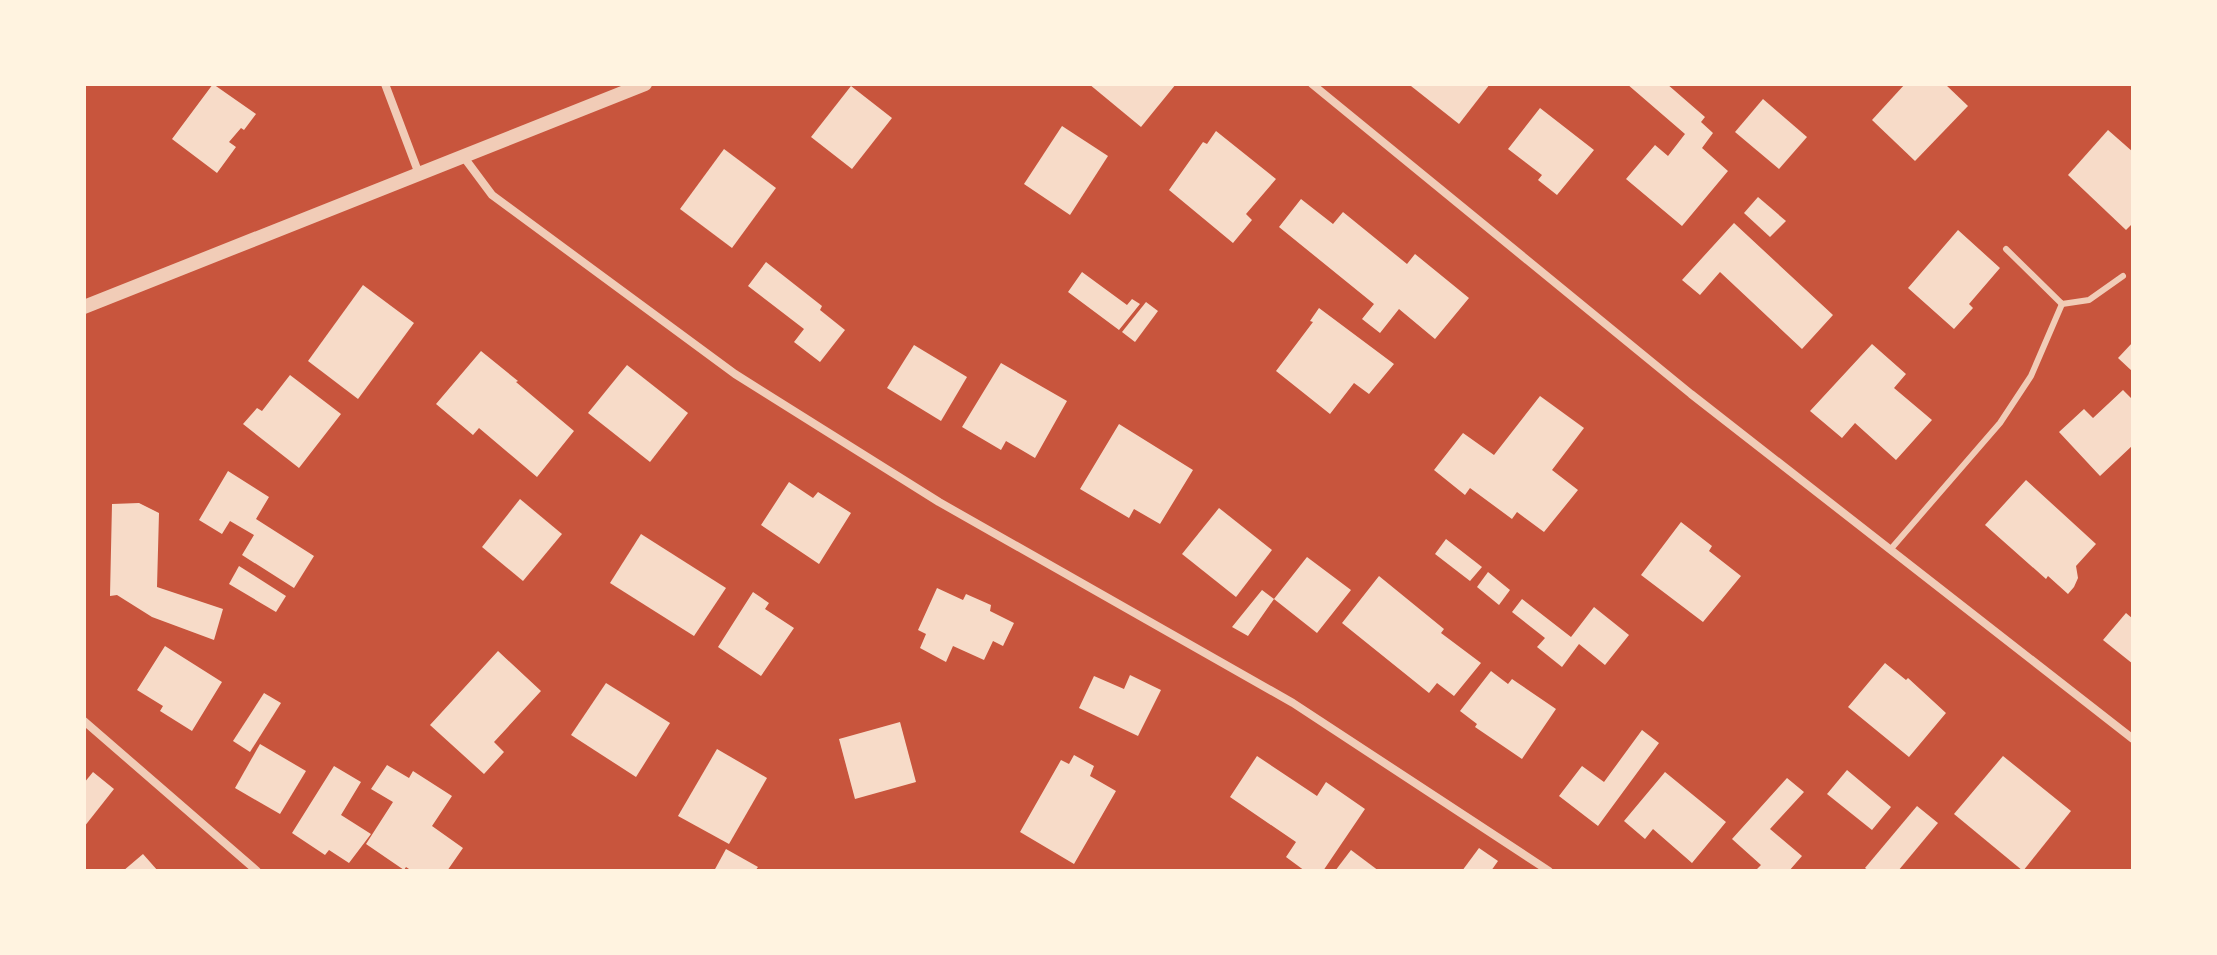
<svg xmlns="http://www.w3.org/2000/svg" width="2217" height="955" font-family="Lora,serif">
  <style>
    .building { fill: #f7dbc8 }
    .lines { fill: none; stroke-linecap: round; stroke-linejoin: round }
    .service { stroke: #f1ccb7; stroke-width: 6 }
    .minor { stroke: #f1ccb7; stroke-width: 8 }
    .tertiary { stroke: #f1ccb7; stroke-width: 14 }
  </style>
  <rect width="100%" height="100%" fill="#c8553d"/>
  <!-- building -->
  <g class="building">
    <path d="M213,84L256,114L244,130L241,128L229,142L236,147L217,173L172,139Z"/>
    <path d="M1089,84H1176L1141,127Z"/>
    <path d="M1413,84H1490L1459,124L1411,86Z"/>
    <path d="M1627,84H1667L1705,117L1701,122L1713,133L1702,148L1728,171L1682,226L1626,179L1655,145L1668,156L1685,134Z"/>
    <path d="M1905,84H1945L1968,106L1915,161L1872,120Z"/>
    <path d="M851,86L892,118L852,169L811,137Z"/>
    <path d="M1763,99L1807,137L1779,169L1735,132Z"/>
    <path d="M1540,108L1594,150L1557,195L1538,180L1542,175L1508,149Z"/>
    <path d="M1062,126L1108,156L1070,215L1024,184Z"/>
    <path d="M2108,130L2133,152V223L2126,230L2068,175Z"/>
    <path d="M1216,131L1276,179L1246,214L1252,220L1233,243L1169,190L1203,142L1207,144Z"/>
    <path d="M724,149L776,188L732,248L680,209Z"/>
    <path d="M1758,197L1786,221L1770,237L1744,213Z"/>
    <path d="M1301,199L1333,224L1343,212L1407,264L1415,254L1469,298L1435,339L1399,309L1380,333L1362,319L1374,304L1279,227Z"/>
    <path d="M1734,223L1833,315L1802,349L1720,272L1700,295L1682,280Z"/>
    <path d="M1958,230L2000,268L1969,304L1973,308L1954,329L1908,288Z"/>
    <path d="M766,262L822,306L820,310L845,330L820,362L794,342L804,329L748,286Z"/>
    <path d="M1082,272L1127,305L1132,299L1140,304L1119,330L1068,292Z"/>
    <path d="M363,285L414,323L358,399L308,361Z"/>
    <path d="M1146,302L1158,311L1135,342L1122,332Z"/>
    <path d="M1319,308L1394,364L1369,394L1354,383L1330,414L1276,371L1313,322L1310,321Z"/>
    <path d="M2133,342V372L2118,358Z"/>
    <path d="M1872,344L1906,374L1894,388L1932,420L1896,460L1855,423L1842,438L1810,411Z"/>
    <path d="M914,345L967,377L941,421L887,388Z"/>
    <path d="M481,351L518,381L516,382L574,431L537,477L479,428L473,435L436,404Z"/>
    <path d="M1001,363L1067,401L1035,458L1006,441L1001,450L962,427Z"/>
    <path d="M627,365L688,413L650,462L588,413Z"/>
    <path d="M290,375L341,414L299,468L243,424L257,408L262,411Z"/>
    <path d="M2123,390L2133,400V445L2100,476L2059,432L2084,409L2093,418Z"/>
    <path d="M1540,396L1584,428L1552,470L1578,490L1544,532L1517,512L1512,519L1470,488L1465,495L1434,470L1463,433L1494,455Z"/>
    <path d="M1119,424L1193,470L1160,524L1134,509L1129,518L1080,489Z"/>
    <path d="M228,471L269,497L256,519L314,556L294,588L242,555L254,535L230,521L222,534L199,520Z"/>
    <path d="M2026,480L2096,544L2076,566L2078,578L2074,587L2068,594L2048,576L2046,579L1985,525Z"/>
    <path d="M789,482L813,498L818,492L851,513L819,564L761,525Z"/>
    <path d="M520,499L562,534L523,581L482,547Z"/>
    <path d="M139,503L159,513L157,587L223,609L214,640L152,617L117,595L110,596L112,504Z"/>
    <path d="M1219,508L1272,550L1236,597L1182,554Z"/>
    <path d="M1681,522L1712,546L1709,551L1741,576L1703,622L1641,575Z"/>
    <path d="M641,534L726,588L694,636L610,583Z"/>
    <path d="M1446,539L1482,567L1470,581L1435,554Z"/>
    <path d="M1307,557L1351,590L1317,633L1274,599L1248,636L1232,627L1262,590L1274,599Z"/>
    <path d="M239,566L286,596L276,612L229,584Z"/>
    <path d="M1488,572L1510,590L1499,605L1477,587Z"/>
    <path d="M1379,576L1444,629L1441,633L1481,663L1454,696L1437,683L1429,693L1342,623Z"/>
    <path d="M937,588L963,600L966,594L991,605L990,611L1014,623L1003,646L993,641L984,660L953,646L946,662L920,648L926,634L918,630Z"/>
    <path d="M753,592L769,603L765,609L794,628L761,676L718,647Z"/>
    <path d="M1522,599L1571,637L1594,607L1629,635L1605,665L1579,644L1562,667L1537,647L1545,638L1512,612Z"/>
    <path d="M2126,613L2133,619V664L2103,640Z"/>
    <path d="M165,646L222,682L192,731L160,711L163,706L137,690Z"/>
    <path d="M498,651L541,691L494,742L504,752L484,774L430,725Z"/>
    <path d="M1885,663L1906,680L1908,678L1946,713L1909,757L1848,707Z"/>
    <path d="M1491,671L1508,684L1512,679L1556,709L1522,759L1475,727L1477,724L1460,711Z"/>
    <path d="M1130,675L1161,690L1138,736L1079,708L1094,676L1124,689Z"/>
    <path d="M606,683L670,723L636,777L571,735Z"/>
    <path d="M264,693L281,703L250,752L233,741Z"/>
    <path d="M900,722L916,782L855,799L839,739Z"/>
    <path d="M1642,730L1659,743L1598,826L1559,796L1582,766L1604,782Z"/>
    <path d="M260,744L306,771L280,814L235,788Z"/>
    <path d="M717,749L767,778L729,844L678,816Z"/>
    <path d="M1074,755L1094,766L1090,776L1116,791L1074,864L1020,832L1061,760L1069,764Z"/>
    <path d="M1257,756L1317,796L1326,782L1365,809L1323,871H1305L1286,857L1296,842L1230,797Z"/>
    <path d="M2003,756L2071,811L2023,871L1954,814Z"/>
    <path d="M387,765L409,778L413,771L452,796L432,826L463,848L447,871H412L406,867L404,870L366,844L393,802L371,789Z"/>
    <path d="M334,766L361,782L341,815L371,834L349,863L329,850L325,855L292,833Z"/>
    <path d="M1847,770L1891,807L1872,830L1827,794Z"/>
    <path d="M93,772L114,789L84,827V783Z"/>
    <path d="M1665,772L1726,822L1692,863L1653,829L1645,839L1624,821Z"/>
    <path d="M1787,778L1804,792L1770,829L1802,856L1789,871H1755L1761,865L1732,839Z"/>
    <path d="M1917,806L1938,823L1898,871H1869L1865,868Z"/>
    <path d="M1479,848L1498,861L1491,871H1462Z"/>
    <path d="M726,849L758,867L755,871H714Z"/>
    <path d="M1351,850L1379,871H1335Z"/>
    <path d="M143,854L158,871H123Z"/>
  </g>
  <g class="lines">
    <!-- service -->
    <g class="service">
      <path d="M2006,249L2062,304L2089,300L2123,276"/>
      <path d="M1890,550L2000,423L2031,376L2062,304"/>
    </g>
    <!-- minor -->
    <g class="minor">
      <path d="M385,84L419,174"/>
      <path d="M1312,84L1691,394L2133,739"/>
      <path d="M463,156L492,195L735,374L939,502L1293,703L1549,871"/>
      <path d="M84,721L257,871"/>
    </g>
    <!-- tertiary -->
    <path class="tertiary" d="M84,307L645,84"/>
  </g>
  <!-- border -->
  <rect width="2217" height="955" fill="none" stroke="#fff3e0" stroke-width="172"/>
</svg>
